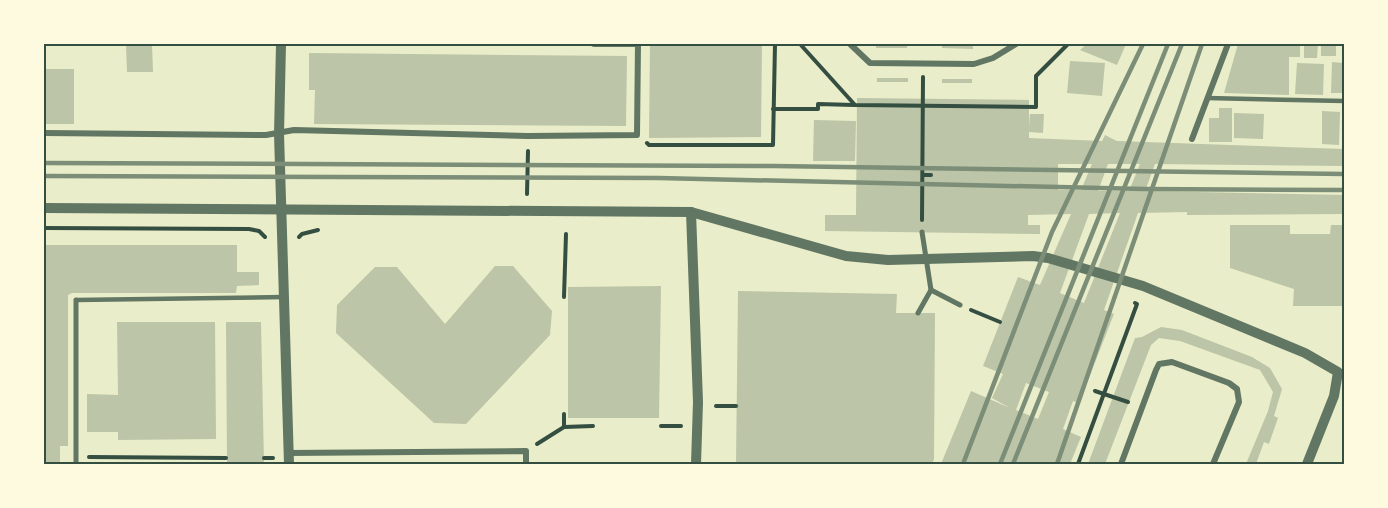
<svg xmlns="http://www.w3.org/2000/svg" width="1388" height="508" font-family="Jost,sans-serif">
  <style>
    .building { fill: #bcc5a7; fill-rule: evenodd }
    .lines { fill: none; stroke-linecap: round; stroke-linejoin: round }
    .path { stroke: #344e41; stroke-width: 4 }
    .service { stroke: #617663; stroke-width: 4.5 }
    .pedestrian { stroke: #617663; stroke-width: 5 }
    .minor { stroke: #617663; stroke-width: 6 }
    .tertiary { stroke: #617663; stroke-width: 10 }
    .rail { stroke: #7c8e77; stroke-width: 4.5 }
    .neatline { fill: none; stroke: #344e41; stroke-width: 2 }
  </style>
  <rect width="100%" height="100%" fill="#e9edc9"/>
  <!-- building -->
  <g class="building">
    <path d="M126,44H152L153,72H127Z"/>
    <path d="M650,44H762L761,137L649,138Z"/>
    <rect x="876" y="44" width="31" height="4"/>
    <path d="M1087,44H1126L1117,65L1080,50Z"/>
    <path d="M1238,44H1300V57H1289V95L1224,93Z"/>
    <path d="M1304,44H1318L1317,58H1304Z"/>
    <rect x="1321" y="44" width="15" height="12"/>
    <path d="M942,45H973V49L942,48Z"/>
    <path d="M309,53L627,56L626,126L314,124L315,90H309Z"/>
    <path d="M1070,61L1105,63L1102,96L1067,93Z"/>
    <path d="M1332,62L1344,63V93H1331Z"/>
    <path d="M1297,63L1324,64L1323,95L1295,94Z"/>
    <rect x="44" y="69" width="30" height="55"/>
    <rect x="877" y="78" width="31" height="4"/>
    <rect x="942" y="79" width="30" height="4"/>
    <path d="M857,98L1029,100V127L1030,114H1044L1043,133L1029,132V138L1102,141L1105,135L1117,141L1344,149V166L1155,164L1145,191L1344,195V214L1187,215V212L1138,213L1104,310L1114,314L1079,403L1073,401L1063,429L1081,437L1070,464H941L971,391L1010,408L992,398L1003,374L983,366L1018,277L1040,285L1071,214L1028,215V225H1040V234L825,231V215H856ZM1058,164H1092L1081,190H1058ZM1108,164H1140L1129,191H1098ZM1120,213L1084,303L1060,293L1089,214ZM1026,383L1049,392L1038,419L1016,410Z"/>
    <path d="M1219,108H1232V142H1209V118H1219Z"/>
    <path d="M1322,111L1340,112L1339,145L1322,144Z"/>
    <path d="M1234,113L1264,114L1263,139L1234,138Z"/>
    <path d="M814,120L856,121L855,161H813Z"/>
    <path d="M1230,225H1290V234H1330L1331,225H1344V306H1293L1294,289L1230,268Z"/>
    <path d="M44,245H237V272H259V285L237,286L236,293H72L68,295V446H60V464H44Z"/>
    <path d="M495,266H513L552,311L550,335L466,424L434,423L336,333L337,305L375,267H397L445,324Z"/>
    <path d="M661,286L659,418H568V287Z"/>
    <path d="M738,291L897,294L896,313H935L934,459L932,464H736Z"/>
    <path d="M117,322H215L216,439L118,440V432H87V394L118,395Z"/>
    <path d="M226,322H261L264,464L227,463Z"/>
    <path d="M1161,327L1182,330L1252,357L1270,368L1282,389L1274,416L1278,418L1269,444L1264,442L1256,464H1246L1268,411L1273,392L1260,370L1180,341L1159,338L1151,345L1105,464H1088L1135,338L1142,337Z"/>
  </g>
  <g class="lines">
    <!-- path -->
    <g class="path">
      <path d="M775,44H800L855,105L1036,107V76L1068,44"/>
      <path d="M773,109H818V104L854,105"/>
      <path d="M647,143L649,145H773L775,44"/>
      <path d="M923,175H931"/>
      <path d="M527,194L528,151"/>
      <path d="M922,220L923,77"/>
      <path d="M44,228L249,229L259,231L265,237"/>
      <path d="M299,237L302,234L318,230"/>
      <path d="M564,297L566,234"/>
      <path d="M971,310L1000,322"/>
      <path d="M1095,391L1128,402"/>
      <path d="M716,406H736"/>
      <path d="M564,414V427"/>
      <path d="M661,426H681"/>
      <path d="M537,444L564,427L593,426"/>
      <path d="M89,457L226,458"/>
      <path d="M264,458H273"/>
      <path d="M1078,464L1137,304L1135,303"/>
    </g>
    <!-- service -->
    <g class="service">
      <path d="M1207,98L1344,101"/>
      <path d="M76,300L284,297"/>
    </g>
    <!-- pedestrian -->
    <g class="pedestrian">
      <path d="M931,290L960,305"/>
      <path d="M76,300V464"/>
      <path d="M918,313L931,290L922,232"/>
    </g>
    <!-- minor -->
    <g class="minor">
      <path d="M594,44H638"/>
      <path d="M850,44L870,63L974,64L993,58L1016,44"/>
      <path d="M44,133L266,135L294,130L528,136L637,135L638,44"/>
      <path d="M1192,139L1228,44"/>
      <path d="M288,453L526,451V464"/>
      <path d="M1121,464L1156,370L1159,364L1172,362L1229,383L1237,389L1239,402L1213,464"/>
    </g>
    <!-- tertiary -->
    <g class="tertiary">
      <path d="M281,44L279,134L289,464"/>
      <path d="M44,208L691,212L846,256L888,260L1033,256L1048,258L1143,286L1305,353L1338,372L1334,396L1307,464"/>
      <path d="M691,212L698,402L696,464"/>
    </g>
    <!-- rail -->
    <g class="rail">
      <path d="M44,163L774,166L1344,174"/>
      <path d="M44,176L659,178L1144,189L1344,190"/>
      <path d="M963,464L1052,232L1143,44"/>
      <path d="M1000,464L1168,44"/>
      <path d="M1013,464L1182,44"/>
      <path d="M1057,464L1202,44"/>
    </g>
  </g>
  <!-- border -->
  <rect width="1388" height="508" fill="none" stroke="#fefae0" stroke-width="90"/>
  <rect x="45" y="45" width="1298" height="418" class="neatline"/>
</svg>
